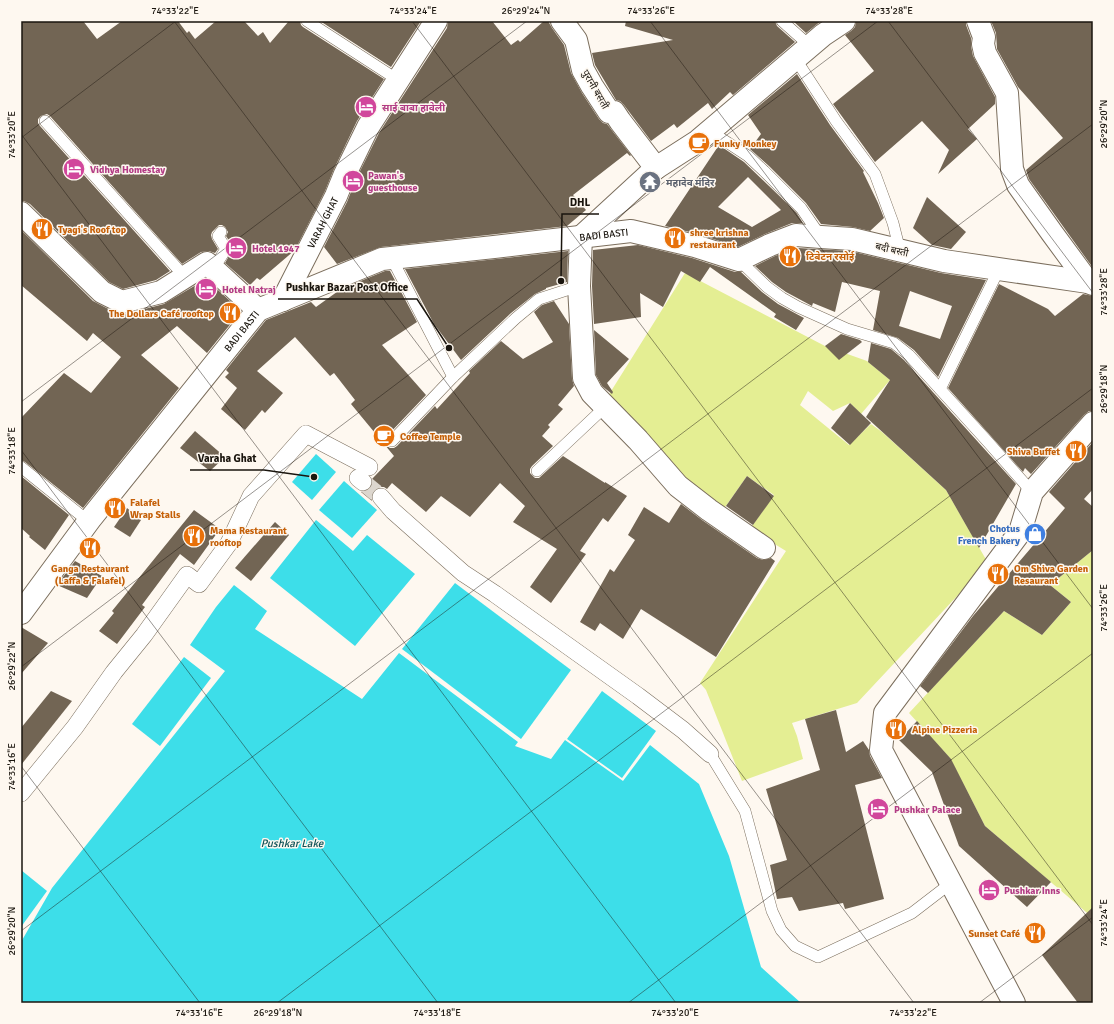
<svg xmlns="http://www.w3.org/2000/svg" width="1114" height="1024" font-family="Signika,'Noto Sans Devanagari',sans-serif">
  <style>
    .green { fill: #e4ee93 }
    .water { fill: #3ddee9 }
    .building { fill: #726554; fill-rule: evenodd }
    .lines { fill: none; stroke-linecap: round; stroke-linejoin: round }
    .pedestrian-tunnel { stroke: #dcd6ce; stroke-width: 17; stroke-dasharray: 17 8; stroke-linecap: butt }
    .service-casing { stroke: #7b6e5d; stroke-width: 12 }
    .pedestrian-casing { stroke: #7b6e5d; stroke-width: 18 }
    .minor-casing { stroke: #7b6e5d; stroke-width: 24 }
    .service { stroke: #fff; stroke-width: 11 }
    .pedestrian { stroke: #fff; stroke-width: 17 }
    .minor { stroke: #fff; stroke-width: 22 }
    .ticks { fill: none; stroke: #1a150e; stroke-width: 1; stroke-opacity: 0.45 }
    .labels { text-anchor: middle; stroke-width: 3; stroke-linejoin: round; paint-order: stroke }
    .street-label { font-size: 10px; fill: #1a150e; stroke: #fef8f0 }
    .hotel-label { font-size: 10px; font-weight: bold; fill: #b23c85; stroke: #fef8f0; text-anchor: start }
    .food-label { font-size: 10px; font-weight: bold; fill: #c56008; stroke: #fef8f0; text-anchor: start }
    .worship-label { font-size: 10px; font-weight: bold; fill: #5b616d; stroke: #fef8f0; text-anchor: start }
    .shop-label { font-size: 10px; font-weight: bold; fill: #366cbe; stroke: #fef8f0; text-anchor: end }
    .water-label { font-size: 11px; font-style: italic; fill: #0c5055; stroke: #fef8f0 }
    .leader { fill: none; stroke: #1a150e; stroke-width: 1.5 }
    .callout-dot { fill: #1a150e; stroke: #fef8f0; stroke-width: 1.5 }
    .callout-label { font-size: 11px; text-anchor: middle; font-weight: bold; fill: #1a150e; stroke: #fef8f0; stroke-width: 3; stroke-linejoin: round; paint-order: stroke }
    .neatline { fill: none; stroke: #1a150e; stroke-width: 1.5 }
    .ticks-label { font-size: 10px; text-anchor: middle; fill: #1a150e }
  </style>
  <rect width="100%" height="100%" fill="#fef8f0"/>
  <!-- green -->
  <g class="green">
    <path d="M685,273L825,346L867,361L890,380L861,414L850,403L833,411L808,391L800,405L849,445L871,424L882,432L946,490L988,563L857,703L792,723L797,736L803,759L742,781L706,690L700,683L786,551L750,529L774,495L747,476L723,510L691,484L608,396Z"/>
    <path d="M1093,550V918L985,826L950,758L909,713L1004,611L1042,635L1071,602L1050,585Z"/>
  </g>
  <!-- water -->
  <g class="water">
    <path d="M316,454L336,472L312,500L292,482Z"/>
    <path d="M344,481L377,510L352,538L319,510Z"/>
    <path d="M316,520L353,551L367,535L415,574L355,646L270,578Z"/>
    <path d="M455,583L571,670L521,739L402,649Z"/>
    <path d="M234,585L267,611L255,629L362,699L399,653L518,742L515,746L551,759L565,740L623,781L650,745L699,784L729,856L761,967L801,1003H21V942L52,888L225,671L190,645L216,607Z"/>
    <path d="M184,657L211,678L160,746L132,724Z"/>
    <path d="M602,691L656,731L622,778L567,739Z"/>
    <path d="M21,870L47,891L21,927Z"/>
  </g>
  <!-- building -->
  <g class="building">
    <path d="M21,21H83L97,39L122,21H178L187,33L189,31L195,39L216,21H244L258,36L263,32L270,43L289,21H300L301,25L303,27L384,79L357,121L334,169L325,191L295,250L260,280L257,278L250,285L225,263L233,249L232,245L226,236L228,232L225,227L222,225H219L212,232L211,235L212,239L218,249L215,253L209,251L201,252L182,264L50,116L47,114L41,116L38,119V123L40,126L170,271L156,280L123,289L109,282L30,204L24,201H21Z"/>
    <path d="M320,21H421L391,67Z"/>
    <path d="M448,21H492L511,45L518,40L520,42L544,21H548L552,28L564,45L571,73L582,93L599,119L603,123L607,124L631,155L630,156L627,153L573,195L586,210L567,226L381,247L337,264L324,247L347,202L356,179L379,133L447,28Z"/>
    <path d="M626,21H775L777,26L795,42L733,95L730,92L712,109L708,103L677,128L674,124L651,141L624,105L620,101L616,100L595,65L592,53L673,40L625,26Z"/>
    <path d="M793,21H821L806,33Z"/>
    <path d="M856,21H966V25L971,38V46L973,56L995,97V104L968,129L977,139L938,174L949,150L922,121L875,162L833,104L874,71L845,35L851,31L855,27Z"/>
    <path d="M991,21H1093V268L1029,179L1026,170L1063,138L1018,87L997,49L996,33Z"/>
    <path d="M797,74L830,125L864,171L863,172L878,203L884,218L870,231L853,227L821,224L806,203L769,166L750,149L761,134L748,115Z"/>
    <path d="M719,145L744,162L796,212L803,223H792L765,234L738,247L698,234L665,226ZM748,177L781,210L752,227L718,207Z"/>
    <path d="M927,197L966,232L951,249L932,245L913,228Z"/>
    <path d="M21,230L93,301L116,313L125,314L164,304L206,279L241,311L207,353L177,326L141,355L179,388L83,508L25,462L21,460V418L64,373L91,393L121,357L93,333L87,341L21,285Z"/>
    <path d="M638,245L692,258L735,272H741L762,292L778,304L804,318L796,330L774,317L776,314L710,267L700,282L681,271L663,307L640,293L641,317L594,324L592,286L593,250Z"/>
    <path d="M798,248L850,251L941,273L986,280L938,377L914,350L898,338L873,330L880,291L842,282L835,312L813,303L812,306L786,292L772,282L755,266L775,256ZM910,291L952,306L940,339L899,326Z"/>
    <path d="M568,251L567,282L546,288V289L535,294L511,313L461,360L434,324L405,269Z"/>
    <path d="M385,271H390L417,322L382,345L426,395L387,436L385,443L387,446L390,448H394L397,446L435,406L437,409L470,373L469,371L501,341L523,359L553,342L534,312L542,305L554,301L569,324L572,379L574,386L558,405L563,409L548,425L550,427L542,436L553,446L532,466L530,469V473L535,478H539L563,456L605,483V482L627,496L608,522L603,518L580,551L586,554L551,603L530,587L557,549L513,522L525,506L500,483L470,517L441,496L426,512L392,483L387,489L384,487H380L374,490L371,494V498L372,501L361,492L366,491L371,489L373,484L372,479L394,456L351,404L355,400L334,373L330,376L295,337L257,371L283,393L265,413L262,410L245,430L221,409L237,388L225,377L229,373L226,370L266,320L311,302L316,307L341,289Z"/>
    <path d="M999,284L1048,309L1055,316L1083,294L1093,296V411H1089L1084,415L1031,474L1025,468L1023,472L948,388Z"/>
    <path d="M594,330L629,359L607,383L613,392L612,394L602,386L596,375Z"/>
    <path d="M841,334L860,340L862,342L839,360L825,346Z"/>
    <path d="M871,343L891,349L904,360L1016,484L979,548L946,490L866,417L890,380L868,362Z"/>
    <path d="M850,403L871,423L850,445L831,428Z"/>
    <path d="M195,431L225,457L210,471L180,448Z"/>
    <path d="M1093,442V489L1084,499L1093,507V550L1050,585L1071,602L1042,635L1004,611L928,693L920,686L973,616L1065,508L1049,492Z"/>
    <path d="M21,476L69,515L45,550L29,537L30,536L21,528Z"/>
    <path d="M747,476L774,496L753,525L726,506Z"/>
    <path d="M681,504L702,520L757,558L763,560L771,558L775,561L716,657L641,609L623,639L600,623L595,631L580,622L610,569L614,572L635,540L628,535L644,507L669,523Z"/>
    <path d="M127,508L141,520L130,537L114,527Z"/>
    <path d="M194,510L220,529L194,565L180,554L142,605L145,607L117,644L99,631L114,613L112,611Z"/>
    <path d="M275,522L289,535L251,581L235,568Z"/>
    <path d="M75,561L102,576L87,598L57,585Z"/>
    <path d="M21,627L48,643L21,674Z"/>
    <path d="M51,691L72,701L21,765V728Z"/>
    <path d="M836,710L846,752L863,741L869,750L870,756L882,778L855,785L884,899L845,909L843,903L799,911L792,897L777,899L770,865L787,860L766,789L820,770L805,719Z"/>
    <path d="M917,721L951,759L985,826L1051,882L1027,907L959,846L932,772L899,740Z"/>
    <path d="M1093,907V1003H1078L1042,955Z"/>
  </g>
  <g class="lines">
    <!-- pedestrian-tunnel -->
    <path class="pedestrian-tunnel" d="M363,482L381,497"/>
    <!-- service casing -->
    <g class="service-casing">
      <g id="service">
        <path d="M307,21L398,80"/>
        <path d="M782,21L810,46"/>
        <path d="M795,58L836,121L875,174L893,223L900,251"/>
        <path d="M45,121L185,277"/>
        <path d="M710,131L748,156L764,171L801,208L821,237"/>
        <path d="M392,259L453,377"/>
        <path d="M739,260L767,287L782,298L798,307L847,329L894,343L909,355L988,442L1032,492"/>
        <path d="M214,268L226,249L218,236L221,232"/>
        <path d="M940,389L999,269"/>
        <path d="M392,441L453,377L516,318L539,299L579,286"/>
        <path d="M21,467L88,521"/>
        <path d="M537,471L605,407"/>
        <path d="M710,754L745,811L772,911L781,930L795,946L818,957L912,913L951,883"/>
      </g>
    </g>
    <!-- pedestrian casing -->
    <g class="pedestrian-casing">
      <g id="pedestrian">
        <path d="M358,478L363,482"/>
        <path d="M381,497L393,511L463,573L495,594L638,696L683,730L710,754"/>
        <path d="M21,793L75,727L114,672L144,635L187,575L199,584L229,543L251,496L306,434L369,467"/>
      </g>
    </g>
    <!-- minor casing -->
    <g class="minor-casing">
      <g id="minor">
        <path d="M562,21L576,40L583,70L592,86L609,112H614L620,121L656,168"/>
        <path d="M978,21L984,37L983,44L985,53L1007,93L1012,169L1018,185L1052,233L1088,282"/>
        <path d="M21,213L102,292L122,302L161,292L207,263L258,310"/>
        <path id="s1" d="M283,300L336,196L345,174L368,127L436,21"/>
        <path d="M764,548L709,510L678,486L638,440L592,393L584,378L579,286L581,237L656,168L698,141L823,35L844,21"/>
        <path id="s2" d="M21,613L91,518L258,310L382,259L494,247L631,231L695,246L739,260L770,245L796,235L821,237L852,239L944,261L1088,282L1093,284"/>
        <path d="M1014,1003L881,750L885,713L1020,532L1032,492L1093,423"/>
      </g>
    </g>
    <!-- service -->
    <use href="#service" class="service"/>
    <!-- pedestrian -->
    <use href="#pedestrian" class="pedestrian"/>
    <!-- minor -->
    <use href="#minor" class="minor"/>
  </g>
  <!-- ticks -->
  <path class="ticks" d="M174,21L914,1003M412,21L1093,925M650,21L1093,609M888,21L1093,293M21,134L676,1003M21,138L176,21M21,402L527,21M21,450L438,1003M21,667L878,21M21,766L200,1003M21,931L1093,124M277,1003L1093,388M628,1003L1093,653M979,1003L1093,917"/>
  <!-- icons -->
  <defs>
    <g id="hotel-disc" transform="scale(1.15)"><circle r="9.5" fill="#d1479c" stroke="#fef8f0"/><path d="M-6-4.5h1.5V1H6V5H4.5V3h-9V5H-6ZM-4 0a1.8 1.8 0 1 1 3.6 0ZM.5 0V-2.5h3Q6-2.5 6 0Z" fill="#fff"/></g>
    <g id="cafe-disc" transform="scale(1.15)"><circle r="9.5" fill="#e8710a" stroke="#fef8f0"/><path d="M-5.5-4.5H6V0H3Q3 3.5 0 3.5H-2.5Q-5.5 3.5-5.5 0ZM3-3.2v2h1.7v-2ZM-6 4.5H4V6H-6Z" fill="#fff"/></g>
    <g id="temple-disc" transform="scale(1.15)"><circle r="9.5" fill="#6b7280" stroke="#fef8f0"/><path d="M0-6L5-2H3V0L6.5 2.5H4V6H1.5V3h-3V6H-4V2.5H-6.5L-3 0V-2H-5Z" fill="#fff"/></g>
    <g id="restaurant-disc" transform="scale(1.15)"><circle r="9.5" fill="#e8710a" stroke="#fef8f0"/><path d="M-5-6h1v4h1v-4h1v4h1v-4h1v5L-1.5 .5V6h-2V.5L-5-1ZM5-6V6H3V1.5H1.5Q1.5-4 5-6Z" fill="#fff"/></g>
    <g id="shop-disc" transform="scale(1.15)"><circle r="9.5" fill="#3f7fe0" stroke="#fef8f0"/><path d="M-5-2.5h2.3a2.7 3.5 0 0 1 5.4 0H5L5.5 6h-11ZM-1.5-2.5h3a1.5 2.3 0 0 0-3 0Z" fill="#fff"/></g>
  </defs>
  <g fill-rule="evenodd">
    <use href="#hotel-disc" x="366" y="107"/>
    <use href="#cafe-disc" x="699" y="143"/>
    <use href="#hotel-disc" x="74" y="169"/>
    <use href="#hotel-disc" x="353" y="181"/>
    <use href="#temple-disc" x="650" y="182"/>
    <use href="#restaurant-disc" x="42" y="229"/>
    <use href="#restaurant-disc" x="675" y="238"/>
    <use href="#hotel-disc" x="236" y="248"/>
    <use href="#restaurant-disc" x="790" y="256"/>
    <use href="#hotel-disc" x="206" y="289"/>
    <use href="#restaurant-disc" x="230" y="313"/>
    <use href="#cafe-disc" x="384" y="436"/>
    <use href="#restaurant-disc" x="1076" y="451"/>
    <use href="#restaurant-disc" x="115" y="508"/>
    <use href="#shop-disc" x="1035" y="534"/>
    <use href="#restaurant-disc" x="194" y="536"/>
    <use href="#restaurant-disc" x="90" y="548"/>
    <use href="#restaurant-disc" x="998" y="574"/>
    <use href="#restaurant-disc" x="896" y="729"/>
    <use href="#hotel-disc" x="878" y="809"/>
    <use href="#hotel-disc" x="989" y="890"/>
    <use href="#restaurant-disc" x="1035" y="933"/>
  </g>
  <g class="labels">
    <!-- street labels -->
    <g class="street-label">
      <text transform="translate(596 89) rotate(60)" y="4">पुरानी बसती</text>
      <text dy="4" stroke="none"><textPath href="#s1" startOffset="87">VARAH GHAT</textPath></text>
      <text dy="4" stroke="none"><textPath href="#s2" startOffset="742">BADI BASTI</textPath></text>
      <text transform="translate(892 249) rotate(13)" y="4">बदी बस्ती</text>
      <text dy="4" stroke="none"><textPath href="#s2" startOffset="358">BADI BASTI</textPath></text>
    </g>
    <!-- hotel labels -->
    <g class="hotel-label">
      <text x="382" y="111">साई बाबा हावेली</text>
      <text x="90" y="173">Vidhya Homestay</text>
      <text x="368" y="179">Pawan's<tspan x="368" dy="12">guesthouse</tspan></text>
      <text x="252" y="252">Hotel 1947</text>
      <text x="222" y="293">Hotel Natraj</text>
      <text x="894" y="813">Pushkar Palace</text>
      <text x="1004" y="894">Pushkar Inns</text>
    </g>
    <!-- food labels -->
    <g class="food-label">
      <text x="714" y="147">Funky Monkey</text>
      <text x="58" y="233">Tyagi's Roof top</text>
      <text x="690" y="236">shree krishna<tspan x="690" dy="12">restaurant</tspan></text>
      <text x="806" y="260">टिबेटन रसोई</text>
      <text x="214" y="317" text-anchor="end">The Dollars Café rooftop</text>
      <text x="400" y="440">Coffee Temple</text>
      <text x="1060" y="455" text-anchor="end">Shiva Buffet</text>
      <text x="130" y="506">Falafel<tspan x="130" dy="12">Wrap Stalls</tspan></text>
      <text x="210" y="534">Mama Restaurant<tspan x="210" dy="12">rooftop</tspan></text>
      <text x="90" y="572" text-anchor="middle">Ganga Restaurant<tspan x="90" dy="12">(Laffa &amp; Falafel)</tspan></text>
      <text x="1014" y="572">Om Shiva Garden<tspan x="1014" dy="12">Resaurant</tspan></text>
      <text x="912" y="733">Alpine Pizzeria</text>
      <text x="1020" y="937" text-anchor="end">Sunset Café</text>
    </g>
    <!-- worship labels -->
    <g class="worship-label">
      <text x="666" y="186">महादेव मंदिर</text>
    </g>
    <!-- shop labels -->
    <g class="shop-label">
      <text x="1020" y="532">Chotus<tspan x="1020" dy="12">French Bakery</tspan></text>
    </g>
    <!-- water labels -->
    <g class="water-label">
      <text x="292" y="847">Pushkar Lake</text>
    </g>
  </g>
  <!-- callouts -->
  <path class="leader" d="M561 281L562 214H599M449 348L417 299H278M314 477L264 470H190"/>
  <g class="callout-dot">
    <circle cx="561" cy="281" r="4"/>
    <circle cx="449" cy="348" r="4"/>
    <circle cx="314" cy="477" r="4"/>
  </g>
  <g class="callout-label">
    <text x="580" y="206">DHL</text>
    <text x="347" y="291">Pushkar Bazar Post Office</text>
    <text x="227" y="462">Varaha Ghat</text>
  </g>
  <!-- border -->
  <rect width="1114" height="1024" fill="none" stroke="#fef8f0" stroke-width="44"/>
  <rect x="22" y="22" width="1070" height="980" class="neatline"/>
  <g class="ticks-label">
    <text x="175" y="14">74°33'22"E</text>
    <text x="413" y="14">74°33'24"E</text>
    <text x="526" y="14">26°29'24"N</text>
    <text x="651" y="14">74°33'26"E</text>
    <text x="889" y="14">74°33'28"E</text>
    <text transform="translate(1103 124) rotate(-90)" y="4">26°29'20"N</text>
    <text transform="translate(11 135) rotate(-90)" y="4">74°33'20"E</text>
    <text transform="translate(1103 292) rotate(-90)" y="4">74°33'28"E</text>
    <text transform="translate(1103 389) rotate(-90)" y="4">26°29'18"N</text>
    <text transform="translate(11 451) rotate(-90)" y="4">74°33'18"E</text>
    <text transform="translate(1103 608) rotate(-90)" y="4">74°33'26"E</text>
    <text transform="translate(11 666) rotate(-90)" y="4">26°29'22"N</text>
    <text transform="translate(11 767) rotate(-90)" y="4">74°33'16"E</text>
    <text transform="translate(1103 923) rotate(-90)" y="4">74°33'24"E</text>
    <text transform="translate(11 931) rotate(-90)" y="4">26°29'20"N</text>
    <text x="199" y="1016">74°33'16"E</text>
    <text x="278" y="1016">26°29'18"N</text>
    <text x="437" y="1016">74°33'18"E</text>
    <text x="675" y="1016">74°33'20"E</text>
    <text x="913" y="1016">74°33'22"E</text>
  </g>
</svg>
